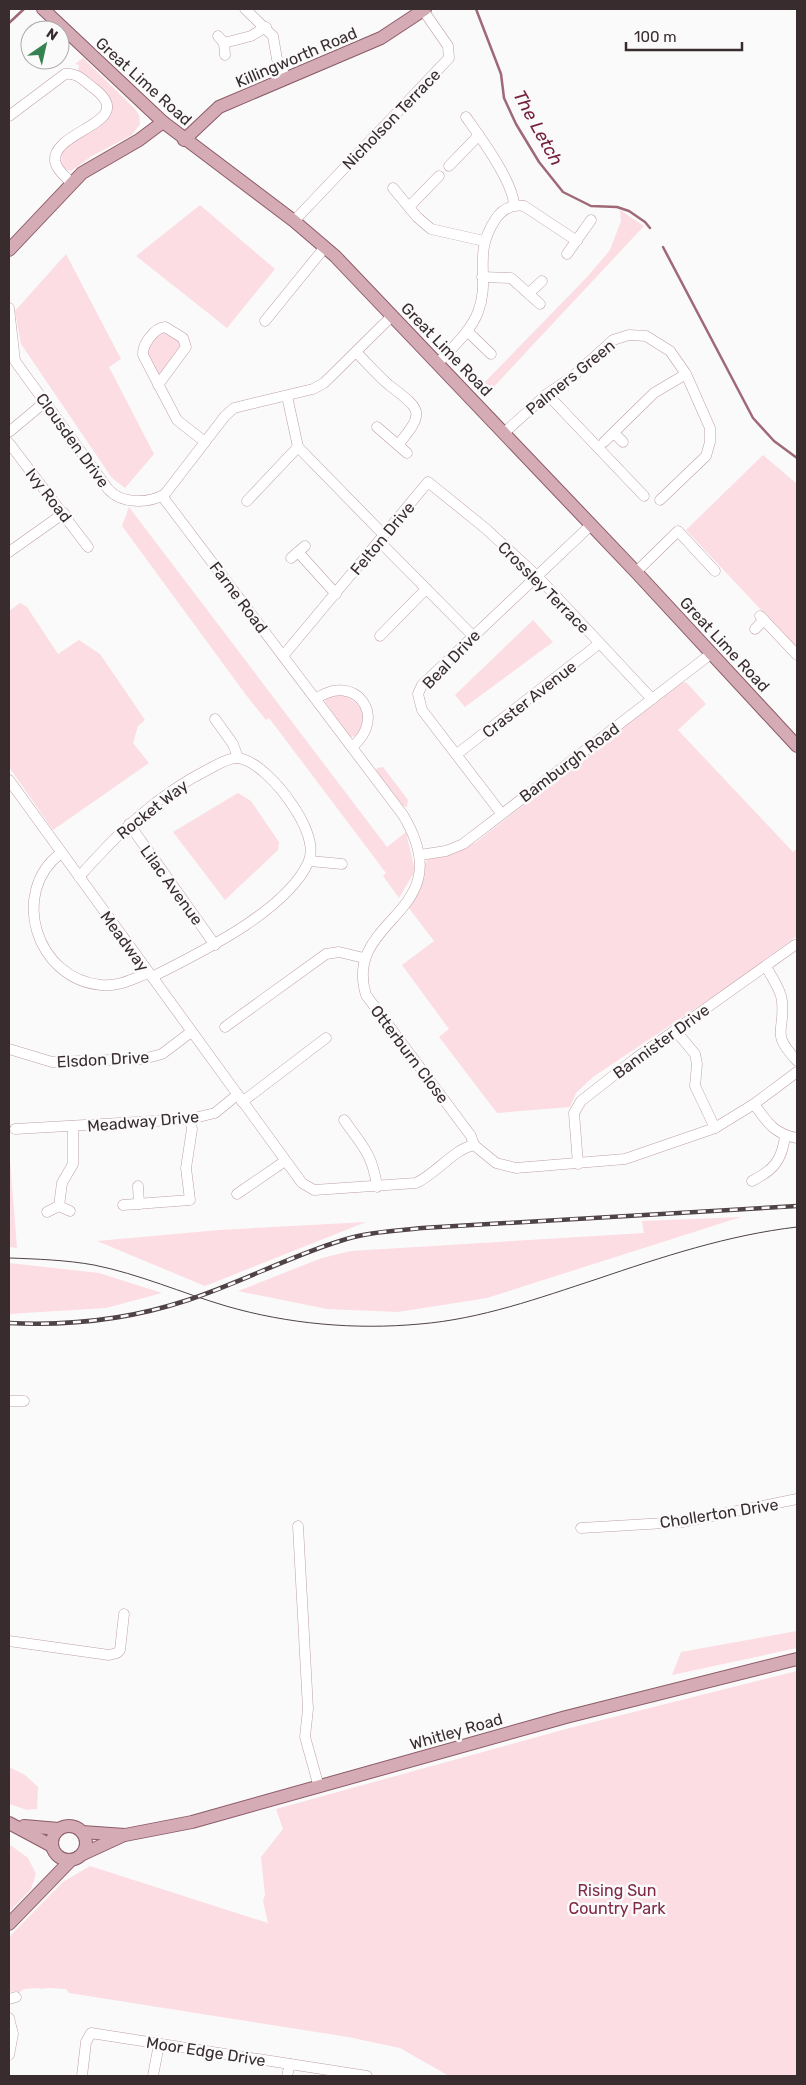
<svg xmlns="http://www.w3.org/2000/svg" width="806" height="2085" font-family="Rubik,sans-serif">
  <style>
    .green { fill: #fcdde4 }
    .lines { fill: none; stroke-linecap: round; stroke-linejoin: round }
    .stream { stroke: #9f6977; stroke-width: 2.5 }
    .minor-casing { stroke: #bf9fa6; stroke-width: 11 }
    .major-casing { stroke: #8c5a68; stroke-width: 14 }
    .minor { stroke: #fff; stroke-width: 10 }
    .major { stroke: #d5abb6; stroke-width: 12 }
    .tram { stroke: #4f4346; stroke-width: 1 }
    .rail-casing { stroke: #4f4346; stroke-width: 4.5 }
    .rail { stroke: #fafafa; stroke-width: 2.5; stroke-dasharray: 8; stroke-linecap: butt }
    .labels { text-anchor: middle; stroke-width: 5; stroke-linejoin: round; paint-order: stroke }
    .street-label { font-size: 16px; fill: #392c2f; stroke: #fafafa }
    .park-label { font-size: 16px; fill: #7f2946; stroke: #fafafa }
    .water-label { font-size: 18px; font-style: italic; fill: #762140; stroke: #fafafa }
  </style>
  <rect width="100%" height="100%" fill="#fafafa"/>
  <!-- green -->
  <g class="green">
    <path d="M83,58L135,109L139,115L140,124L132,135L92,156L71,171L65,169L61,164L62,152C73,138 128,116 106,93C98,85 87,78 78,71L79,65L75,64Z"/>
    <path d="M200,205L275,269L227,328L136,256Z"/>
    <path d="M620,210L644,226L487,394L480,387L588,276L610,250L621,221Z"/>
    <path d="M66,254L121,359L109,367L154,454L125,488L112,478L21,344L15,311Z"/>
    <path d="M167,330L183,345L161,374H159L154,371L146,349L159,332Z"/>
    <path d="M763,455L797,484V648L686,530Z"/>
    <path d="M129,507L387,847L406,832L415,871L399,898L383,876L386,873L269,718L266,720L246,695L122,526Z"/>
    <path d="M20,603L27,607L58,654L79,640L100,654L145,720L138,726L133,743L149,763L53,830L9,767V611Z"/>
    <path d="M533,620L553,642L465,707L455,695Z"/>
    <path d="M682,682L687,683L706,704L678,730L793,852L797,848V936L726,988L593,1077L576,1093L570,1107L497,1113L439,1037L449,1029L402,965L434,941L408,907L420,891L425,863L430,857L450,853L475,843Z"/>
    <path d="M339,694C360,700 372,717 356,736L350,737L325,702L326,697Z"/>
    <path d="M383,767L408,800L407,807L403,806L376,771L377,768Z"/>
    <path d="M238,793L251,801L279,842L278,850L225,900L173,832Z"/>
    <path d="M9,1147L17,1248L9,1247Z"/>
    <path d="M741,1217L487,1298L398,1312L327,1309L238,1291L322,1258L351,1251L644,1233L642,1221Z"/>
    <path d="M366,1222L205,1286L97,1241L219,1230Z"/>
    <path d="M9,1263L99,1273L162,1293L106,1308L9,1314Z"/>
    <path d="M797,1631V1648L672,1675L681,1652Z"/>
    <path d="M797,1671V2076H449L400,2048L348,2037L69,1993L66,1989L49,1988L41,1989L39,1988L24,1989L17,1994V1991L9,1992V1937L63,1882L90,1866L268,1923L263,1901L265,1895L261,1857L283,1829L276,1809L566,1729Z"/>
    <path d="M9,1767L25,1775L38,1787L37,1809L27,1810L9,1804Z"/>
    <path d="M9,1844L28,1858L36,1874L31,1889L9,1912Z"/>
  </g>
  <g class="lines">
    <!-- stream -->
    <g class="stream">
      <path d="M476,9L501,74L504,98L516,124L539,162L563,192L591,206L617,207L629,211L645,222L650,228"/>
      <path d="M9,23L24,9"/>
      <path d="M663,247L753,418L774,441L797,458"/>
    </g>
    <!-- minor casing -->
    <g class="minor-casing">
      <g id="minor">
        <path d="M245,9L273,36L277,59L286,78"/>
        <path d="M218,36L224,43L225,55"/>
        <path d="M224,43L251,36L266,27"/>
        <path d="M9,116L65,74C76,72 83,80 92,87C142,123 52,129 55,161C56,169 66,177 71,183"/>
        <path d="M466,117C480,137 513,181 514,205"/>
        <path d="M449,166L479,135"/>
        <path d="M393,188L417,217L431,229L484,241"/>
        <path d="M409,207L439,176"/>
        <path d="M294,221L449,58L448,46L423,10"/>
        <path d="M567,254L591,220"/>
        <path d="M482,277L511,278L540,304"/>
        <path d="M529,293L542,281"/>
        <path d="M9,308L15,361L108,489C121,504 148,504 165,494L225,416L234,408L313,389L324,383L392,316"/>
        <path d="M265,321L325,247"/>
        <path d="M467,331L491,354"/>
        <path d="M356,352C367,363 377,375 389,385C421,410 426,411 398,445"/>
        <path d="M438,363C452,348 471,331 478,312C491,278 472,255 495,220C502,209 511,204 524,206L577,241"/>
        <path d="M158,385L186,347L183,338L165,327C154,328 142,345 143,355L177,420L205,442"/>
        <path d="M547,394L644,496"/>
        <path d="M287,396L298,447L384,535"/>
        <path d="M377,427L407,453"/>
        <path d="M9,432L45,402"/>
        <path d="M504,433L547,394L572,377L613,340L629,335L646,336L670,351L686,374L710,428V442L706,456L660,500"/>
        <path d="M614,433L623,442"/>
        <path d="M604,442L654,393L686,374"/>
        <path d="M9,443L88,547"/>
        <path d="M162,496L403,815C463,915 342,916 366,995L471,1136L474,1145"/>
        <path d="M247,501L298,447"/>
        <path d="M379,541L473,636"/>
        <path d="M9,552L64,513"/>
        <path d="M298,552L336,594"/>
        <path d="M291,558L305,546"/>
        <path d="M636,572L678,531L715,571"/>
        <path d="M760,616L797,655"/>
        <path d="M755,629L764,620"/>
        <path d="M380,636L426,589"/>
        <path d="M283,656L428,482L485,528L537,576L652,699"/>
        <path d="M316,699C355,671 389,717 352,747"/>
        <path d="M215,719L233,744L238,758"/>
        <path d="M457,754L600,643"/>
        <path d="M9,780L302,1183L314,1190L416,1183C436,1174 454,1149 474,1145"/>
        <path d="M501,813L422,710L418,694L422,685L591,525"/>
        <path d="M129,824L215,945"/>
        <path d="M61,853C9,892 36,979 101,985C118,987 133,979 148,973"/>
        <path d="M420,855L446,851L463,844L712,653"/>
        <path d="M310,861L342,864"/>
        <path d="M79,877C117,834 157,795 209,769C217,765 227,758 237,758C256,759 281,788 291,803C301,817 317,845 308,863C285,912 199,953 152,977"/>
        <path d="M766,966C771,977 781,989 782,1001C785,1035 770,1031 797,1061"/>
        <path d="M225,1027L326,954L339,952L364,958"/>
        <path d="M675,1030L695,1054L697,1064L695,1086L715,1128"/>
        <path d="M9,1049L52,1062L143,1059L162,1054L191,1032"/>
        <path d="M242,1102L326,1038"/>
        <path d="M754,1104C767,1122 774,1134 797,1138"/>
        <path d="M344,1120C362,1145 373,1155 377,1187"/>
        <path d="M15,1129L190,1119L215,1113L237,1095"/>
        <path d="M474,1145L496,1163L516,1168L625,1159L715,1128L754,1104L797,1072"/>
        <path d="M578,1164L574,1113L581,1101L636,1058L795,945"/>
        <path d="M752,1181C774,1170 782,1160 785,1136"/>
        <path d="M138,1186L139,1204"/>
        <path d="M237,1194L285,1161"/>
        <path d="M123,1205L190,1200L186,1168L192,1129L190,1119"/>
        <path d="M59,1206L62,1183L73,1164V1126"/>
        <path d="M47,1212L59,1206L70,1211"/>
        <path d="M9,1401H24"/>
        <path d="M298,1526L308,1709L305,1737L319,1787"/>
        <path d="M581,1528L682,1522L797,1499"/>
        <path d="M9,1641L109,1655L117,1653L120,1650L124,1614"/>
        <path d="M9,1999L16,1997"/>
        <path d="M9,2018L13,2034L9,2055"/>
        <path d="M82,2076L86,2042L91,2033L367,2076"/>
        <path d="M153,2076L159,2044"/>
        <path d="M287,2076L290,2064"/>
      </g>
    </g>
    <!-- major casing -->
    <g class="major-casing">
      <g id="major">
        <path d="M43,9L163,122L294,221L335,256L636,572L797,746"/>
        <path d="M184,140L219,107L381,38L425,9"/>
        <path d="M9,250L82,173L139,140L163,122"/>
        <path d="M9,1823L52,1846"/>
        <circle cx="69" cy="1843" r="17"/>
        <path d="M24,1826L59,1829"/>
        <path d="M82,1832L125,1835L192,1822L566,1717L797,1659"/>
        <path d="M83,1854L122,1836"/>
        <path d="M9,1924L71,1860"/>
      </g>
    </g>
    <!-- minor -->
    <use href="#minor" class="minor"/>
    <!-- major -->
    <use href="#major" class="major"/>
    <!-- tram -->
    <path class="tram" d="M9,1258C37,1259 66,1260 94,1265C139,1274 182,1293 226,1306C288,1324 355,1330 420,1324C481,1319 539,1298 597,1279C662,1257 728,1235 797,1227"/>
    <!-- rail casing -->
    <g class="rail-casing">
      <path id="rail" d="M9,1323C69,1326 131,1319 188,1300C240,1283 288,1257 340,1241C366,1232 395,1231 422,1228L797,1206"/>
    </g>
    <!-- rail -->
    <use href="#rail" class="rail"/>
  </g>
  <g class="labels">
    <!-- street labels -->
    <g class="street-label">
      <text transform="translate(296 57) rotate(-23)" y="6">Killingworth Road</text>
      <text transform="translate(144 81) rotate(42)" y="6">Great Lime Road</text>
      <text transform="translate(391 119) rotate(-46)" y="6">Nicholson Terrace</text>
      <text transform="translate(447 349) rotate(46)" y="6">Great Lime Road</text>
      <text transform="translate(570 377) rotate(-39)" y="6">Palmers Green</text>
      <text transform="translate(73 440) rotate(54)" y="6">Clousden Drive</text>
      <text transform="translate(49 495) rotate(52)" y="6">Ivy Road</text>
      <text transform="translate(382 538) rotate(-50)" y="6">Felton Drive</text>
      <text transform="translate(544 587) rotate(45)" y="6">Crossley Terrace</text>
      <text transform="translate(239 597) rotate(53)" y="6">Farne Road</text>
      <text transform="translate(725 644) rotate(47)" y="6">Great Lime Road</text>
      <text transform="translate(451 659) rotate(-46)" y="6">Beal Drive</text>
      <text transform="translate(529 699) rotate(-38)" y="6">Craster Avenue</text>
      <text transform="translate(569 762) rotate(-37)" y="6">Bamburgh Road</text>
      <text transform="translate(152 809) rotate(-38)" y="6">Rocket Way</text>
      <text transform="translate(172 885) rotate(54)" y="6">Lilac Avenue</text>
      <text transform="translate(125 941) rotate(54)" y="6">Meadway</text>
      <text transform="translate(661 1041) rotate(-36)" y="6">Bannister Drive</text>
      <text transform="translate(410 1054) rotate(53)" y="6">Otterburn Close</text>
      <text transform="translate(103 1059) rotate(-3)" y="6">Elsdon Drive</text>
      <text transform="translate(143 1121) rotate(-5)" y="6">Meadway Drive</text>
      <text transform="translate(719 1513) rotate(-9)" y="6">Chollerton Drive</text>
      <text transform="translate(456 1731) rotate(-16)" y="6">Whitley Road</text>
      <text transform="translate(206 2051) rotate(9)" y="6">Moor Edge Drive</text>
    </g>
    <!-- park labels -->
    <g class="park-label">
      <text x="617" y="1896">Rising Sun<tspan x="617" dy="18">Country Park</tspan></text>
    </g>
    <!-- water labels -->
    <g class="water-label">
      <text transform="translate(538 128) rotate(61)" y="6">The Letch</text>
    </g>
  </g>
  <!-- border -->
  <rect width="806" height="2085" fill="none" stroke="#392c2f" stroke-width="20"/>
  <!-- north arrow -->
  <g transform="translate(45 45) rotate(34)"><circle r="24" fill="#fafafa" stroke="#ada8a9"/>
  <path d="M0-4L9 19L0 12L-9 19Z" fill="#368251"/>
  <text y="-8" font-size="14" font-weight="bold" text-anchor="middle" fill="#392c2f">N</text>
  </g>
  <!-- scale -->
  <path d="M626 42v8h116v-8" fill="none" stroke="#392c2f" stroke-width="2.5"/>
  <text x="634" y="42" font-size="15" fill="#392c2f" stroke="#fafafa" stroke-width="4" paint-order="stroke">100 m</text>
</svg>
